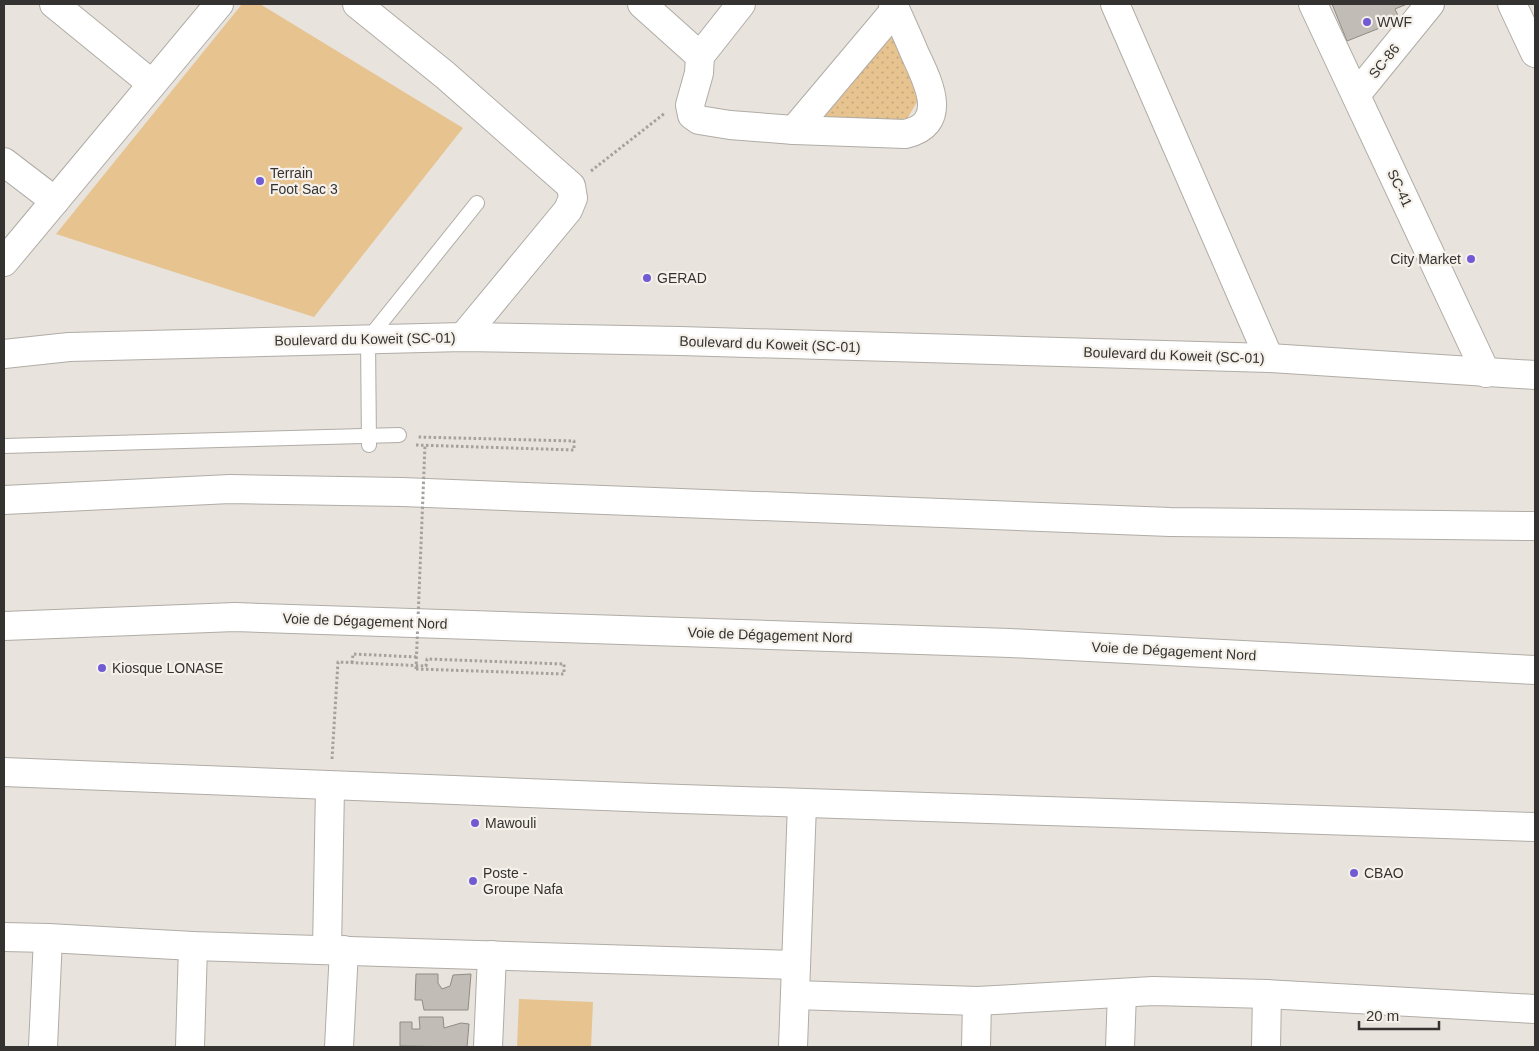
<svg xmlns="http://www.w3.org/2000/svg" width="1539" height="1051" font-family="Helvetica,sans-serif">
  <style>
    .garden { fill: url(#garden-dots) }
    .pitch { fill: #e6c38f }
    .building { fill: #c1bcb6; stroke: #8f8b85 }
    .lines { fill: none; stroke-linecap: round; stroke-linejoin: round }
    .lane-casing { stroke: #b0aca6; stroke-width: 16 }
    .street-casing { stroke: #b0aca6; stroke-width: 30 }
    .highway-casing { stroke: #b0aca6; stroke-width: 30 }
    .path { stroke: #a5a19c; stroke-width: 3; stroke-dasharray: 2.5 2.5; stroke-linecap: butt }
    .lane { stroke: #fff; stroke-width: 14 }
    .street { stroke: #fff; stroke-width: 28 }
    .highway { stroke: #fff; stroke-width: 28 }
    .path-bridge { stroke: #a5a19c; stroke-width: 3; stroke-dasharray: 2.5 2.5; stroke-linecap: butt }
    .poi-dot { fill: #715bd5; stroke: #f5f1ea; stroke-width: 2 }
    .labels { text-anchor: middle; stroke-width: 4.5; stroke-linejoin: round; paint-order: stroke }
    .poi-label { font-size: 14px; fill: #353331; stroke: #f5f1ea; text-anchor: start }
    .street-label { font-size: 14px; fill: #353331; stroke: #f5f1ea }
  </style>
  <defs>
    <pattern id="garden-dots" width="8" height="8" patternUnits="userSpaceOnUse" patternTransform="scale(1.25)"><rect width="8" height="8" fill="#e6c38f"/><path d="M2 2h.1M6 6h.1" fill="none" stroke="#c6a87c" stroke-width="1.8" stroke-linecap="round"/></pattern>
  </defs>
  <rect width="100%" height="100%" fill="#e8e3dd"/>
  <!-- garden -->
  <path class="garden" d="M891,37L902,49L917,86V102L907,119L884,126L824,121L822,115L883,39Z"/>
  <!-- pitch -->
  <g class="pitch">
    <path d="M242,4H260L463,128L314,317L56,234Z"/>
    <path d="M519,999L593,1002L591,1047H517Z"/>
  </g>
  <!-- building -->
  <g class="building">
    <path d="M1332,4H1407L1395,9L1400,20L1347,41Z"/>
    <path d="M416,974H438V983L442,989L450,986L453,975L471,974L468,1010H424L422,1000H415Z"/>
    <path d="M419,1017H443L444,1028L461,1023L469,1024L467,1047L400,1046V1022H412V1029H420Z"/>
  </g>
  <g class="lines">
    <!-- lane casing -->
    <g class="lane-casing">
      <g id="lane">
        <path d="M369,445L368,339L477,203"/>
        <path d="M4,446L399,435"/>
      </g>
    </g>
    <!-- street casing -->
    <g class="street-casing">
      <g id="street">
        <path d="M54,4L152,84"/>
        <path d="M357,4L445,75L571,186L573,198L568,210L463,337"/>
        <path d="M642,4L700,56"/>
        <path d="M741,4L700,56L699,73L690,105L692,115L699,120L730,125L794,130L905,134C951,124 927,80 915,54C908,37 900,20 893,4"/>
        <path d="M1115,4L1269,358"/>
        <path d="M1313,4L1486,373"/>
        <path d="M1512,4L1535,53"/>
        <path d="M1356,95L1430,4"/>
        <path d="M794,130L895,10"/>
        <path d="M4,162L55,201"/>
        <path d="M4,262L219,4"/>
        <path d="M4,354L69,347L463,337L680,341L1269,358L1535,375"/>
        <path d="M4,772C514,795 1025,811 1535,827"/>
        <path d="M4,937L48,938L193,946L796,965"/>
        <path d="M327,950L330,787"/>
        <path d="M795,995L977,1001L1153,991L1267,994L1535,1009"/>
        <path d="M43,1047L48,938"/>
        <path d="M190,1047L193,946"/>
        <path d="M339,1047L344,950"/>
        <path d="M488,1047L492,955"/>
        <path d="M793,1047L802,804"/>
        <path d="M976,1047L977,1001"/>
        <path d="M1120,1047L1122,993"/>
        <path d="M1266,1047L1267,994"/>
      </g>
    </g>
    <!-- highway casing -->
    <g class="highway-casing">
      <g id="highway">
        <path d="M4,500L230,489L402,492L1170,522L1535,526"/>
        <path d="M4,626L235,617L1010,643L1535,670"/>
      </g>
    </g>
    <!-- path -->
    <g class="path">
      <path d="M591,171L665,113"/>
      <path d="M416,445L574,450V441L418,437"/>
      <path d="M352,663L353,654L417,657"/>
      <path d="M332,759L338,662L426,666L427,659L564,664V674L416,669"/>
    </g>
    <!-- lane -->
    <use href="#lane" class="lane"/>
    <!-- street -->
    <use href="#street" class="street"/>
    <!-- highway -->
    <use href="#highway" class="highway"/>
    <!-- path-bridge -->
    <path class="path-bridge" d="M416,669L425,445"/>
  </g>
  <!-- markers -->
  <g class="poi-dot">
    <circle cx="1367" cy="22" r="5"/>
    <circle cx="260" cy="181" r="5"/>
    <circle cx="1471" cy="259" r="5"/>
    <circle cx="647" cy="278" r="5"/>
    <circle cx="102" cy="668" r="5"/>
    <circle cx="475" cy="823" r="5"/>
    <circle cx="1354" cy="873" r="5"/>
    <circle cx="473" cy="881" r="5"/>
  </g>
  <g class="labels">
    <!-- poi labels -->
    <g class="poi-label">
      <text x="1377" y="27">WWF</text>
      <text x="270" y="178">Terrain<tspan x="270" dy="16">Foot Sac 3</tspan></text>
      <text x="1461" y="264" text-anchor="end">City Market</text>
      <text x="657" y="283">GERAD</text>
      <text x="112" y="673">Kiosque LONASE</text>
      <text x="485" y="828">Mawouli</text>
      <text x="483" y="878">Poste -<tspan x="483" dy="16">Groupe Nafa</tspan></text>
      <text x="1364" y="878">CBAO</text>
    </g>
    <!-- street labels -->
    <g class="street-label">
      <text transform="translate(1384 61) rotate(-51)" y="5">SC-86</text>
      <text transform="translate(1400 188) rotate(65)" y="5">SC-41</text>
      <text transform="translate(365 339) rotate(-1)" y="5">Boulevard du Koweit (SC-01)</text>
      <text transform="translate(770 344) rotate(2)" y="5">Boulevard du Koweit (SC-01)</text>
      <text transform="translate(1174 355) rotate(2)" y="5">Boulevard du Koweit (SC-01)</text>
      <text transform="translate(365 621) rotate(2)" y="5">Voie de Dégagement Nord</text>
      <text transform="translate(770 635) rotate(2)" y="5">Voie de Dégagement Nord</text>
      <text transform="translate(1174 651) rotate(3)" y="5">Voie de Dégagement Nord</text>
    </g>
  </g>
  <!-- border -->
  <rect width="1539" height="1051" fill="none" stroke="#353331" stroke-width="10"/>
  <!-- scale -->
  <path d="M1359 1021v8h80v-8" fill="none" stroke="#353331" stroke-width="2.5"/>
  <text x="1366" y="1021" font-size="15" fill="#353331" stroke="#f5f1ea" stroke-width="4" paint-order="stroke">20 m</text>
</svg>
